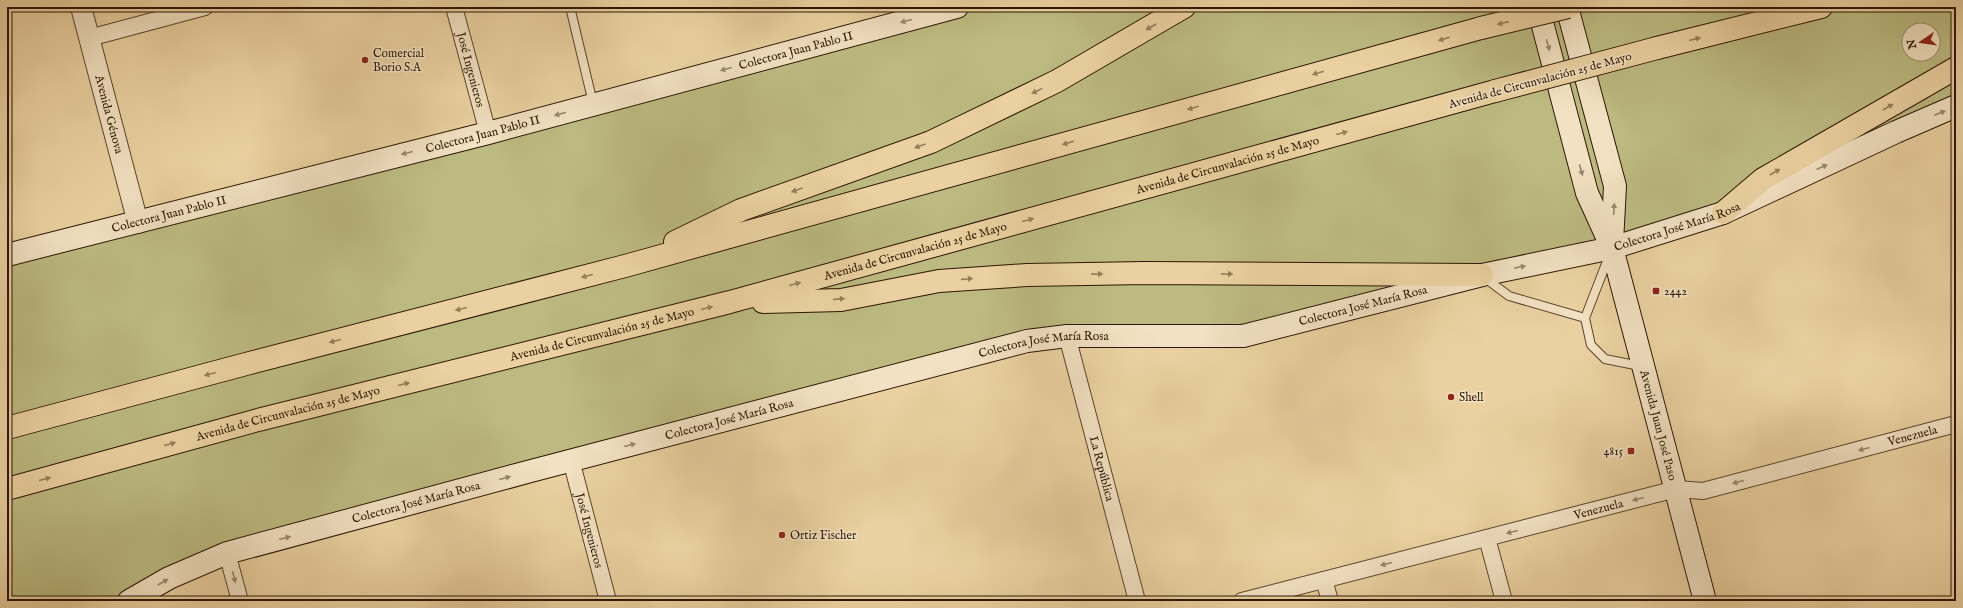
<svg xmlns="http://www.w3.org/2000/svg" width="1963" height="608" font-family="'IM FELL English',serif">
  <style>
    .green { fill: #bcba81; stroke: #746842; fill-rule: evenodd }
    .lines { fill: none; stroke-linecap: round; stroke-linejoin: round }
    .service-casing { stroke: #5b452a; stroke-width: 10 }
    .minor-casing { stroke: #5b452a; stroke-width: 18 }
    .tertiary-casing { stroke: #5b452a; stroke-width: 22 }
    .secondary-casing { stroke: #2b1602; stroke-width: 24 }
    .motorway-casing { stroke: #2b1602; stroke-width: 24 }
    .service { stroke: #f2e1c2; stroke-width: 8 }
    .minor { stroke: #f2e1c2; stroke-width: 16 }
    .tertiary { stroke: #f2e1c2; stroke-width: 20 }
    .secondary { stroke: #f2e1c2; stroke-width: 22 }
    .motorway { stroke: #ebd1a1; stroke-width: 22 }
    .motorway-bridge-casing { stroke: #2b1602; stroke-width: 24; stroke-linecap: butt }
    .motorway-bridge { stroke: #ebd1a1; stroke-width: 22 }
    .oneway { fill: #98866c }
    .oneway2 { fill: #957d59 }
    .poi-dot { fill: #8f2418; stroke: #f2e1c2; stroke-width: 1.5 }
    .labels { text-anchor: middle; stroke-width: 3; stroke-linejoin: round; paint-order: stroke }
    .street-label { font-size: 12px; fill: #2b1602; stroke: #f2e1c2 }
    .poi-label { font-size: 12px; fill: #2b1602; stroke: #f2e1c2; text-anchor: start }
  </style>
  <rect width="100%" height="100%" fill="#ebd1a1"/>
  <filter id="stains"><feTurbulence type="fractalNoise" baseFrequency=".005" numOctaves="4"/><feColorMatrix values="0 0 0 0 .2 0 0 0 0 .09 0 0 0 0 .02 0 0 0 .5 -.17"/></filter>
  <radialGradient id="worn" r=".72"><stop offset=".6" stop-color="#630" stop-opacity="0"/><stop offset="1" stop-color="#630" stop-opacity=".3"/></radialGradient>
  <!-- green -->
  <path class="green" d="M957,7H1956V106L1723,213L1243,336H1067L227,553L129,601H7V255ZM1909,30H1933V54H1909Z"/>
  <g class="lines">
    <!-- service casing -->
    <g class="service-casing">
      <g id="service">
        <path d="M570,7L593,103"/>
        <path d="M1609,256L1585,318L1591,345L1605,359L1640,366"/>
        <path d="M1485,278L1509,296L1585,318"/>
      </g>
    </g>
    <!-- minor casing -->
    <g class="minor-casing">
      <g id="minor">
        <path id="s1" d="M454,7L488,133"/>
        <path d="M89,38L205,7"/>
        <path id="s2" d="M1067,336L1137,601"/>
        <path id="s3" d="M571,460L608,601"/>
        <path d="M1487,538L1504,601"/>
        <path d="M227,553L240,601"/>
        <path d="M1324,580L1330,601"/>
        <path id="s4" d="M1242,601L1676,489L1703,491L1956,424"/>
      </g>
    </g>
    <!-- tertiary casing -->
    <g class="tertiary-casing">
      <g id="tertiary">
        <path id="s5" d="M81,7L138,223"/>
      </g>
    </g>
    <!-- secondary casing -->
    <g class="secondary-casing">
      <g id="secondary">
        <path id="s6" d="M1538,7L1587,193L1612,248L1705,601"/>
        <path d="M1567,7L1615,186L1612,243"/>
        <path id="s7" d="M7,255L488,133L957,7"/>
        <path id="s8" d="M129,601L169,578L227,553L531,471L1027,341L1067,336H1243L1482,275L1612,248L1723,213L1896,132L1956,106"/>
      </g>
    </g>
    <!-- motorway casing -->
    <g class="motorway-casing">
      <g id="motorway">
        <path d="M1657,48L1821,7"/>
        <path d="M1723,213L1763,179L1956,68"/>
        <path d="M675,242L741,210L931,142L1057,81L1184,7"/>
        <path d="M763,302L841,300L939,281L1027,275L1145,273L1482,275"/>
        <path d="M7,428L246,364L625,266L1481,28"/>
        <path id="s9" d="M7,489L258,420L730,302L1495,91"/>
      </g>
    </g>
    <!-- service -->
    <use href="#service" class="service"/>
    <!-- minor -->
    <use href="#minor" class="minor"/>
    <!-- tertiary -->
    <use href="#tertiary" class="tertiary"/>
    <!-- secondary -->
    <use href="#secondary" class="secondary"/>
    <!-- motorway -->
    <use href="#motorway" class="motorway"/>
    <!-- motorway-bridge casing -->
    <g class="motorway-bridge-casing">
      <g id="motorway-bridge">
        <path d="M1481,28L1568,7"/>
        <path d="M1495,91L1657,48"/>
      </g>
    </g>
    <!-- motorway-bridge -->
    <use href="#motorway-bridge" class="motorway-bridge"/>
  </g>
  <!-- one-way arrows -->
  <defs><path id="oneway-solid" d="M-6-.8H1V-3.2L6.5 0L1 3.2V.8H-6Z"/></defs>
  <g class="oneway">
    <use href="#oneway-solid" transform="translate(906 21) rotate(165)"/>
    <use href="#oneway-solid" transform="translate(1548 45) rotate(75)"/>
    <use href="#oneway-solid" transform="translate(726 69) rotate(165)"/>
    <use href="#oneway-solid" transform="translate(1940 113) rotate(-23)"/>
    <use href="#oneway-solid" transform="translate(560 114) rotate(165)"/>
    <use href="#oneway-solid" transform="translate(407 153) rotate(166)"/>
    <use href="#oneway-solid" transform="translate(1822 167) rotate(-25)"/>
    <use href="#oneway-solid" transform="translate(1581 170) rotate(75)"/>
    <use href="#oneway-solid" transform="translate(1614 209) rotate(-87)"/>
    <use href="#oneway-solid" transform="translate(1520 267) rotate(-11)"/>
    <use href="#oneway-solid" transform="translate(630 445) rotate(-15)"/>
    <use href="#oneway-solid" transform="translate(1864 449) rotate(165)"/>
    <use href="#oneway-solid" transform="translate(505 478) rotate(-15)"/>
    <use href="#oneway-solid" transform="translate(1738 482) rotate(165)"/>
    <use href="#oneway-solid" transform="translate(1638 499) rotate(166)"/>
    <use href="#oneway-solid" transform="translate(1512 532) rotate(166)"/>
    <use href="#oneway-solid" transform="translate(285 538) rotate(-15)"/>
    <use href="#oneway-solid" transform="translate(1386 564) rotate(166)"/>
    <use href="#oneway-solid" transform="translate(234 577) rotate(75)"/>
    <use href="#oneway-solid" transform="translate(163 582) rotate(-30)"/>
  </g>
  <g class="oneway2">
    <use href="#oneway-solid" transform="translate(1503 23) rotate(166)"/>
    <use href="#oneway-solid" transform="translate(1151 27) rotate(150)"/>
    <use href="#oneway-solid" transform="translate(1444 39) rotate(164)"/>
    <use href="#oneway-solid" transform="translate(1695 39) rotate(-14)"/>
    <use href="#oneway-solid" transform="translate(1318 73) rotate(164)"/>
    <use href="#oneway-solid" transform="translate(1037 91) rotate(154)"/>
    <use href="#oneway-solid" transform="translate(1888 107) rotate(-30)"/>
    <use href="#oneway-solid" transform="translate(1193 108) rotate(164)"/>
    <use href="#oneway-solid" transform="translate(1342 133) rotate(-15)"/>
    <use href="#oneway-solid" transform="translate(1068 143) rotate(164)"/>
    <use href="#oneway-solid" transform="translate(920 146) rotate(160)"/>
    <use href="#oneway-solid" transform="translate(1775 172) rotate(-30)"/>
    <use href="#oneway-solid" transform="translate(797 190) rotate(160)"/>
    <use href="#oneway-solid" transform="translate(1028 220) rotate(-15)"/>
    <use href="#oneway-solid" transform="translate(1097 274) rotate(-1)"/>
    <use href="#oneway-solid" transform="translate(1227 274) rotate(1)"/>
    <use href="#oneway-solid" transform="translate(587 276) rotate(166)"/>
    <use href="#oneway-solid" transform="translate(967 279) rotate(-4)"/>
    <use href="#oneway-solid" transform="translate(795 284) rotate(-15)"/>
    <use href="#oneway-solid" transform="translate(839 299) rotate(-5)"/>
    <use href="#oneway-solid" transform="translate(707 308) rotate(-14)"/>
    <use href="#oneway-solid" transform="translate(461 309) rotate(166)"/>
    <use href="#oneway-solid" transform="translate(335 341) rotate(166)"/>
    <use href="#oneway-solid" transform="translate(210 374) rotate(165)"/>
    <use href="#oneway-solid" transform="translate(404 384) rotate(-14)"/>
    <use href="#oneway-solid" transform="translate(170 444) rotate(-15)"/>
    <use href="#oneway-solid" transform="translate(45 479) rotate(-15)"/>
  </g>
  <!-- markers -->
  <g class="poi-dot">
    <circle cx="365" cy="60" r="4"/>
    <rect x="1652" y="287" width="8" height="8" rx="2"/>
    <circle cx="1451" cy="397" r="4"/>
    <rect x="1627" y="447" width="8" height="8" rx="2"/>
    <circle cx="782" cy="535" r="4"/>
  </g>
  <g class="labels">
    <!-- street labels -->
    <g class="street-label">
      <text dy="4" stroke="none"><textPath href="#s7" startOffset="815">Colectora Juan Pablo II</textPath></text>
      <text dy="4" stroke="none"><textPath href="#s1" startOffset="65">José Ingenieros</textPath></text>
      <text transform="translate(1540 80) rotate(-15)" y="4">Avenida de Circunvalación 25 de Mayo</text>
      <text dy="4" stroke="none"><textPath href="#s5" startOffset="111">Avenida Génova</textPath></text>
      <text dy="4" stroke="none"><textPath href="#s7" startOffset="491">Colectora Juan Pablo II</textPath></text>
      <text dy="4" stroke="none"><textPath href="#s9" startOffset="1263">Avenida de Circunvalación 25 de Mayo</textPath></text>
      <text dy="4" stroke="none"><textPath href="#s7" startOffset="167">Colectora Juan Pablo II</textPath></text>
      <text dy="4" stroke="none"><textPath href="#s8" startOffset="1601">Colectora José María Rosa</textPath></text>
      <text dy="4" stroke="none"><textPath href="#s9" startOffset="939">Avenida de Circunvalación 25 de Mayo</textPath></text>
      <text dy="4" stroke="none"><textPath href="#s8" startOffset="1277">Colectora José María Rosa</textPath></text>
      <text dy="4" stroke="none"><textPath href="#s9" startOffset="615">Avenida de Circunvalación 25 de Mayo</textPath></text>
      <text dy="4" stroke="none"><textPath href="#s8" startOffset="953">Colectora José María Rosa</textPath></text>
      <text dy="4" stroke="none"><textPath href="#s9" startOffset="291">Avenida de Circunvalación 25 de Mayo</textPath></text>
      <text dy="4" stroke="none"><textPath href="#s8" startOffset="629">Colectora José María Rosa</textPath></text>
      <text dy="4" stroke="none"><textPath href="#s6" startOffset="436">Avenida Juan José Paso</textPath></text>
      <text dy="4" stroke="none"><textPath href="#s4" startOffset="692">Venezuela</textPath></text>
      <text dy="4" stroke="none"><textPath href="#s2" startOffset="137">La República</textPath></text>
      <text dy="4" stroke="none"><textPath href="#s8" startOffset="305">Colectora José María Rosa</textPath></text>
      <text dy="4" stroke="none"><textPath href="#s4" startOffset="368">Venezuela</textPath></text>
      <text dy="4" stroke="none"><textPath href="#s3" startOffset="73">José Ingenieros</textPath></text>
    </g>
    <!-- poi labels -->
    <g class="poi-label">
      <text x="373" y="57">Comercial<tspan x="373" dy="14">Borio S.A</tspan></text>
      <text x="1664" y="295">2442</text>
      <text x="1459" y="401">Shell</text>
      <text x="1623" y="455" text-anchor="end">4815</text>
      <text x="790" y="539">Ortiz Fischer</text>
    </g>
  </g>
  <!-- margin -->
  <rect width="1963" height="608" fill="none" stroke="#ebd1a1" stroke-width="24"/>
  <rect x="8" y="8" width="1947" height="592" fill="none" stroke="#2b1602" stroke-width="2"/>
  <rect x="12" y="12" width="1939" height="584" fill="none" stroke="#2b1602"/>
  <!-- north arrow -->
  <g transform="translate(1921 42) rotate(257)"><circle r="19" fill="#f2e1c2" stroke="#a29075"/>
  <path d="M0-3L7 15L0 10L-7 15Z" fill="#8f2418"/>
  <text y="-6" font-size="11" font-weight="bold" text-anchor="middle" fill="#2b1602">N</text>
  </g>
  <rect width="100%" height="100%" filter="url(#stains)"/>
  <rect width="100%" height="100%" fill="url(#worn)"/>
</svg>
